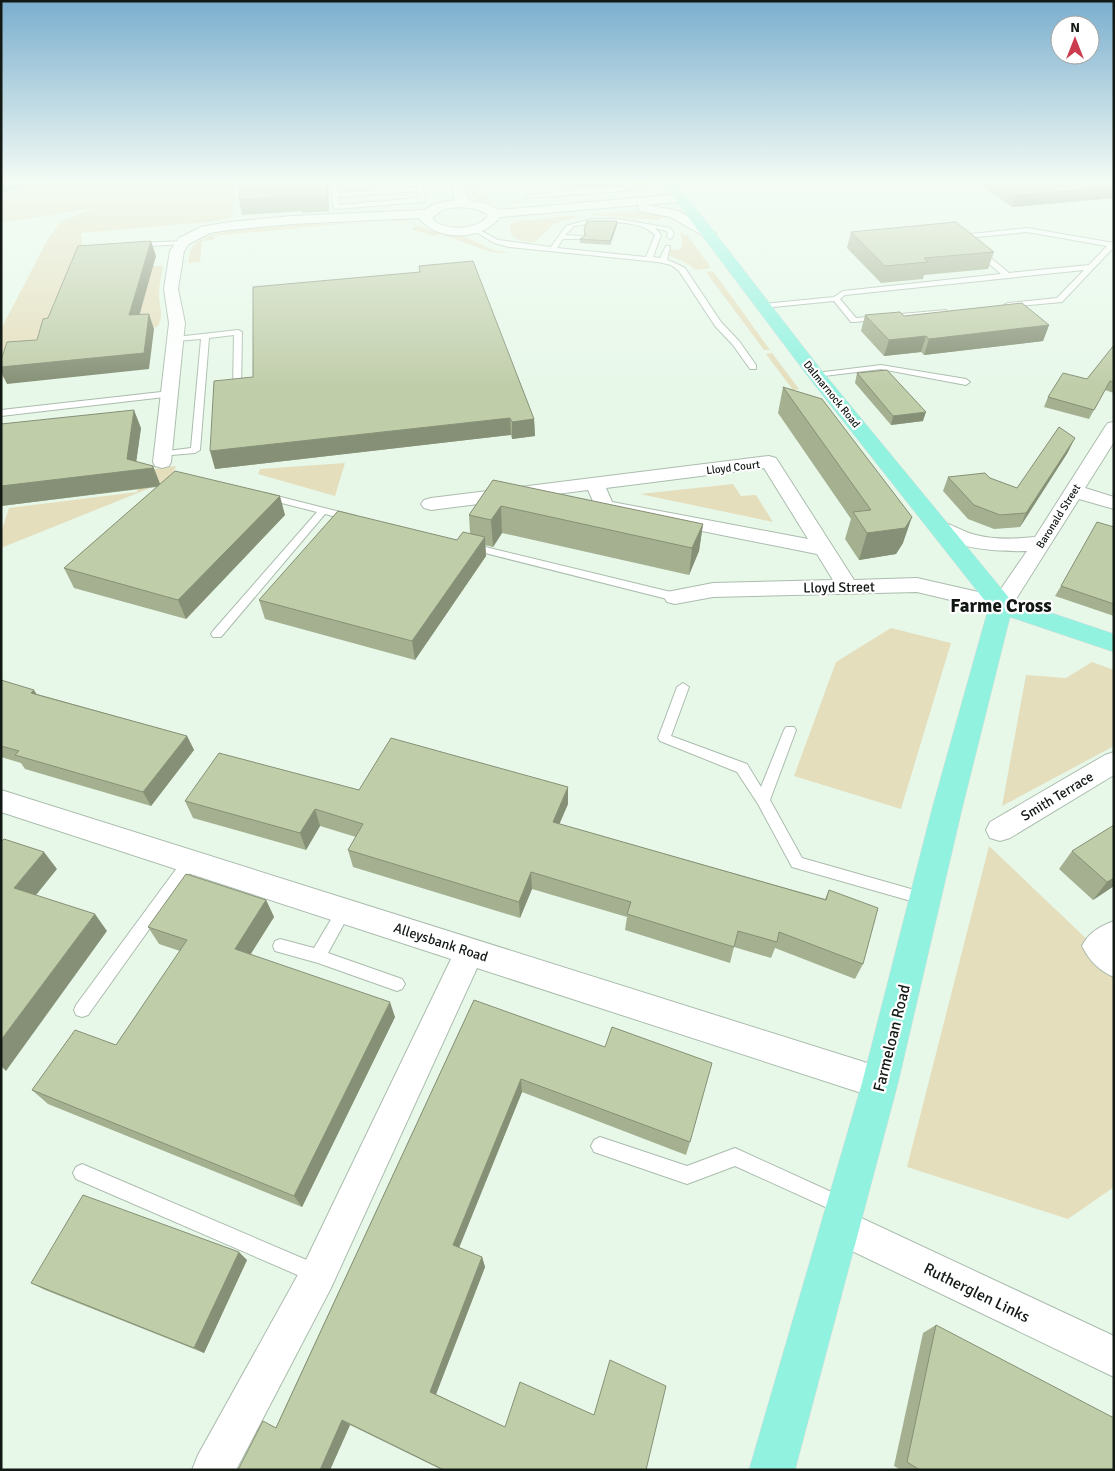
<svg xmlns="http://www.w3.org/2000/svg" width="1115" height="1471" font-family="Signika,sans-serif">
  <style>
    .green { fill: #e5debd }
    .water { fill: #75a4a8 }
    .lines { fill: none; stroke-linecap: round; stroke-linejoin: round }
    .service-casing { stroke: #abbcae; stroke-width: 2 }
    .minor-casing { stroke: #abbcae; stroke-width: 2 }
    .primary-casing { stroke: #d9dad9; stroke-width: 1 }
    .service { fill: #fff; fill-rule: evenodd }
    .minor { fill: #fff; fill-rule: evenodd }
    .primary { fill: #92f2e0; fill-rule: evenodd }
    .wall { fill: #a5b091 }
    .shaded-wall { fill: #869076 }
    .building { fill: #c0cda9; stroke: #869076 }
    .labels { text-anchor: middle; stroke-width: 4.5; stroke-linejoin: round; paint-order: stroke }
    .far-street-label { font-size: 11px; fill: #121813; stroke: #fff }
    .street-label { font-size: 14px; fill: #121813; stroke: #fff }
    .near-street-label { font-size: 16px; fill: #121813; stroke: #fff }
    .district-label { font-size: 19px; font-weight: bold; fill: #121813; stroke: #fff }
  </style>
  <rect width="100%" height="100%" fill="#e7f8e9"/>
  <!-- green -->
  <g class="green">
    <path d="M51,181H236L232,218L209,222L81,233L84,261L138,320L153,266H163C161,276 159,286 159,295C159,307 165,316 157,327L121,331L12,357L1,384V329L48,239L61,221L94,208L1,223V193Z"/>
    <path d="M466,181H472L478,195H487L490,200L501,202L502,205L508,204L507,201L544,199C518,202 501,209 474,199Z"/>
    <path d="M629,181H651L645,188L631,191L546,197L592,194L603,190H628L634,186Z"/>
    <path d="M628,211L663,216L658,220L589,215Z"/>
    <path d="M577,215L578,216L554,224L535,242C523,242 506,240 511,224L518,221Z"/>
    <path d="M404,220L434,232L466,237L492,250L512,253L491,252L441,234L434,236L411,229L417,226L407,222L388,221Z"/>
    <path d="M351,223L214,236V240L202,241L200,262L189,263C189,259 189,252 192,248C198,237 217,234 228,231L294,225Z"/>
    <path d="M680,232L687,235L711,268L696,270L685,262L669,256L670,249L679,250C684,246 682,238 680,232Z"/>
    <path d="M713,271L770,350H764L706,272Z"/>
    <path d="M772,353L799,389L793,390L766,354Z"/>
    <path d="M345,463L335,496L258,474L260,469Z"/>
    <path d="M176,466L170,480L1,548V533L9,508L137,492L141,471Z"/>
    <path d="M733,484L741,496L756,495L773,522L640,494Z"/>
    <path d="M891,628L951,643L901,809L794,776L836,662Z"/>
    <path d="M1092,662L1114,670V746L1002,806L1026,675L1066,678Z"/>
    <path d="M989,846L1114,965V1187L1068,1219L907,1167Z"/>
  </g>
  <!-- water -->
  <path class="water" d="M1,181H50L1,193Z"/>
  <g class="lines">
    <!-- service casing -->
    <g class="service-casing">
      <g id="service">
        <path d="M331,181H360L337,184L338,193L417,187L415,181H421L426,200L423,202L336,209L333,207ZM418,191L419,198L339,205L338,197Z"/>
        <path d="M545,181H551L556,191L623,187L626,185L623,181H629L632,186L624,191L525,198V196L527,195L550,193Z"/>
        <path d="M591,219H618L670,228L674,233L672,238L670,239L667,237L668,233L666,231L655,228L661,235L653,257L660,258L666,246H670L667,260L675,263L685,268L721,322L739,341L756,365V369H750L733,345L715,326L679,271L671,265L658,262L509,247L494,243L471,229L476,228L498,240L551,247L566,226ZM591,223C610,222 640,220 655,235L646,257L557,248L563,239H584V237L582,236L565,235L574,226Z"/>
        <path d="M1027,228L1114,243V247L1062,302L1008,307L1004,305L1008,303L1057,298L1084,270L845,295L840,299L856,318L946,310L947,312L943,314L854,322H851L834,301L763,308L759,306L763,304L834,297L843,291L1001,274L958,237L961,235ZM1027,232L1107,246L1089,265L1009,273L967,238Z"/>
        <path d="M185,241L186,242L183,244L135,247L132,245L135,243Z"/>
        <path d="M238,330L242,332L241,389L237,392L233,389L234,335L209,338L200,450L195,453L160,456V452L191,448L201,339L176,341L172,339L176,337Z"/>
        <path d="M881,365L966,379L970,382L966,385L881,369L816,377L812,375L816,373Z"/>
        <path d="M170,391L174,394L173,396L1,416V410Z"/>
        <path d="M265,493L356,516L357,518L352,521L325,514L221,637H213L211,634L213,631L317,512L262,498L260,496Z"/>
        <path d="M469,543L675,593L680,597L675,601L465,548L464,546L465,544Z"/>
        <path d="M683,683L689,687L671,736L747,764L761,787L784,730L786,727H794L796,730L770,800L802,858L925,893L930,895L932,899L930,903L925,905L792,867L758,804L737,772L660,741L658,738L677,687Z"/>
        <path d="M190,855L195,857L197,861L195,865L88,1015L82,1017L76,1015L74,1010L76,1005L185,857Z"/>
        <path d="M344,905L349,906L351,911L328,953L402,979L405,984L402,989L397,991L318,963L275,951L273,946L275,941L280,939L314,948L339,906Z"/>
        <path d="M600,1137L687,1166L735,1148L849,1200L852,1206L849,1212L843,1215L735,1166L687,1184L594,1152L591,1146L594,1140Z"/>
        <path d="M82,1164L323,1267L325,1274L323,1281L316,1283L76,1179L73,1173L76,1167Z"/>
      </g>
    </g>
    <!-- minor casing -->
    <g class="minor-casing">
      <g id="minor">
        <path d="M452,181H464L468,200L488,204L498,210L682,194L688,198L686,201L647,205L679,211L716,233L709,237L704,236L670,217L639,211L638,208L639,205L500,217C483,241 436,242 419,218L292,224L229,230L210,233L189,244L184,251L178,289L185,323L171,462L169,466L162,468L155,466L153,462L169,323L164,289L170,251L179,238L201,227L229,222L292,216L424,210L435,204L455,200ZM460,207L476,209L487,214V217C476,230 443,232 432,218L444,209Z"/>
        <path d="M1114,422V442L1085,488L1114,497V509L1079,499L1009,610L1001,612L917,592L713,597L675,604L667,602L664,597L667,592L713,583L833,580L817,554L597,510L588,490L431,510L424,508L421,504L424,500L431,498L769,456L776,458L854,580L917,578L996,596L1027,551C1002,552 944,549 929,527L932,523C947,519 961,532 976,535C995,540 1016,539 1035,537L1105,427L1108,423ZM764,468L808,539L612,502L606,488Z"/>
        <path d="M1114,752V775L1010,838L1000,841L990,838L986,830L990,822L1105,755Z"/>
        <path d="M1,790L880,1067L892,1071L897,1083L892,1095L880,1099L477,968L331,1288L236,1470H192L198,1455L305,1262L451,959L1,812Z"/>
        <path d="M1114,921V977C1099,971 1089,960 1082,946C1088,933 1100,926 1114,921Z"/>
        <path d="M840,1208L1114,1336V1377L827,1239L822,1226L827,1213Z"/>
      </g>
    </g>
    <!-- primary casing -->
    <g class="primary-casing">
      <path id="primary" d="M661,181H675L822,371L1010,599L1114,634V652L1010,617L962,809L898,1083L795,1470H749L862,1083L932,809L989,606L810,379Z"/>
    </g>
    <!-- service -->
    <use href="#service" class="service"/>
    <!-- minor -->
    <use href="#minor" class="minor"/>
    <!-- primary -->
    <use href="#primary" class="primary"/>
  </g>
  <!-- wall -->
  <g class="wall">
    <path d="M564,181H623V185L568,188Z"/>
    <path d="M975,181H1114V198L1012,207Z"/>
    <path d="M328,189L329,211L302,213V211L242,215L239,200Z"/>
    <path d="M617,221V225L610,245L580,243V239L584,236V230Z"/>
    <path d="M851,232L994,252L988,269L924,275L923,279L881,283L847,248Z"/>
    <path d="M419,266L534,419L535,436L512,439L511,435L215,469L253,377L419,272Z"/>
    <path d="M865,315L904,316L1049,325L1043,341L924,355L921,352L884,356L861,331Z"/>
    <path d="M1114,345V393L1105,390L1089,419L1044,407L1048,397L1087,379Z"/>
    <path d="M857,373L923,421L891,425L855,383Z"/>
    <path d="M783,387L903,543L896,554L859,560L845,539L851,519L778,413Z"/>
    <path d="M1,424L141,428L136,462L153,466L160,484L285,515L186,619L74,588L64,568L157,487L1,506Z"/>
    <path d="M1068,452L1020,527L994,529L968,519L943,491L948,477L990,478L1017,488Z"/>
    <path d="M493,480L703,524L699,551L689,575L502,533L493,547L485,545L486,556L415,660L265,619L259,600L457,540L470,533L469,515Z"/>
    <path d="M1114,527V616L1055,596L1061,586Z"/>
    <path d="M1,680L37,694L187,736L194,750L151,806L25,769L21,763L1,757Z"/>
    <path d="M359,790L568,804L559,824L825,899L829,890L863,964L855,979L775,948L771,958L734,947L730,963L625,930L627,917L532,889L520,918L353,867L348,850L356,837L320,826L306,850L193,818L185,801Z"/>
    <path d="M1072,851L1114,886L1093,900L1059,869Z"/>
    <path d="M266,900L274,917L250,954L395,1017L302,1207L48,1104L32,1090L116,1045L180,951L159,944L148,927Z"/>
    <path d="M474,1000L690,1142L686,1155L522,1092L459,1248L482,1257L485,1267L436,1394L505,1427L646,1470H442L350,1425L330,1470H238L276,1427Z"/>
    <path d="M247,1260L204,1353L45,1290L31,1283Z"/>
    <path d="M936,1325L1114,1470H901L894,1466L923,1333Z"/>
  </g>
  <!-- shaded-wall -->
  <g class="shaded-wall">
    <path d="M326,181L328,189L329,211L327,196Z"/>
    <path d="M1114,187V198L1012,207L1016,195Z"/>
    <path d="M617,221V225L610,245V241Z"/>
    <path d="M151,241L156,256L135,331L129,315Z"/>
    <path d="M149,314L154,329L149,369L7,384L1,372V367Z"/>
    <path d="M1049,325L1043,341L924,355L929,339Z"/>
    <path d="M926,336L921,352L884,356L889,340Z"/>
    <path d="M134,410L141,428L135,470L153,466L160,484V486L1,506V486L127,459Z"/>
    <path d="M926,412L923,421L891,425L893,416Z"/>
    <path d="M510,418L511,435L215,469L210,451Z"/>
    <path d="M534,419L535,436L512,439V422Z"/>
    <path d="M1075,438L1068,452L1020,527L1026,513Z"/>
    <path d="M280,496L285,515L186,619L178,600Z"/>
    <path d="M501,506L502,533L493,547L491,520Z"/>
    <path d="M912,517L903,543L896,554L859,560L867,533Z"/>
    <path d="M703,524L699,551L689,575L692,548Z"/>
    <path d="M485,537L486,556L415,660L412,641Z"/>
    <path d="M34,690L43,704L31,693Z"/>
    <path d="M187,736L194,750L151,806L143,792Z"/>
    <path d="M568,787V804L553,839V822Z"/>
    <path d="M315,809L320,826L306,850L300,833Z"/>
    <path d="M44,852L57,869L28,905L14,888Z"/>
    <path d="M531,872L532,889L520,918L519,902Z"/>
    <path d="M1114,878V886L1093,900L1107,882Z"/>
    <path d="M266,900L274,917L244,965L235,949Z"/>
    <path d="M95,914L107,931L6,1071L1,1066V1040Z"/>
    <path d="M390,1002L395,1017L302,1207L294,1196Z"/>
    <path d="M521,1079L522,1092L456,1255L453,1245Z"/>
    <path d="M239,1252L247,1260L204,1353L194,1348Z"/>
    <path d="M482,1257L485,1267L435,1397L430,1392Z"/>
    <path d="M342,1420L350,1425L330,1470H320Z"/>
  </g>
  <!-- building -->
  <g class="building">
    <path d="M240,181H326L327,196L299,198V196L239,200Z"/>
    <path d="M996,181H1114V187L1016,195Z"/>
    <path d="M587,221H617L610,241L580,239L586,235L584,230Z"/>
    <path d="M956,222L994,252L924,258L928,262L885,266L851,232Z"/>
    <path d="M151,241L129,315L149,314L144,353L1,367V360L7,342L37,340L43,319L48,318L78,246Z"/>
    <path d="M473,261L534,419L512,422L510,418L210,451L214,381L253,377V287L420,272L419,266Z"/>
    <path d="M1022,303L1049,325L929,339L926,336L889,340L865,315L900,312L904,316Z"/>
    <path d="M1114,345V382L1110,381L1094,410L1048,397L1063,373L1087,379Z"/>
    <path d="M887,370L926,412L893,416L857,373Z"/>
    <path d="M783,387L822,399L912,517L905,528L867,533L853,512L871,510Z"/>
    <path d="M134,410L127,459L153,466V468L1,486V424Z"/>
    <path d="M1059,427L1075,438L1026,513L1000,515L974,505L948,477L985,473L990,478L1017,488Z"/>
    <path d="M175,471L280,496L178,600L64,568Z"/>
    <path d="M493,480L703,524L692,548L501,506L491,520L469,515Z"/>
    <path d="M338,511L457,540L463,532L485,537L412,641L259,600Z"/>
    <path d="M1097,522L1114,527V604L1061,586Z"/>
    <path d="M1,680L34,690L31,693L187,736L143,792L15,755L19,751L1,746Z"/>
    <path d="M391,738L568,787L553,822L826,900L829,890L878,908L863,964L779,932L777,942L738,931L734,947L627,914L631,902L531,872L519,902L348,850L363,824L315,809L300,833L185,801L219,753L359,790Z"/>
    <path d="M1114,825V878L1107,882L1072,851Z"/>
    <path d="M4,839L44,852L14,888L95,914L1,1040V842Z"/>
    <path d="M186,874L266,900L235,949L390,1002L294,1196L32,1090L75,1030L116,1045L187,940L148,927Z"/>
    <path d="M474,1000L605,1047L612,1027L712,1063L690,1142L521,1079L453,1245L482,1257L430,1392L505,1427L520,1382L594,1415L610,1360L666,1386L646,1470H444L342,1420L320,1470H238L263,1421L276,1428Z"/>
    <path d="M83,1195L239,1252L194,1348L31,1283Z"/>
    <path d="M936,1325L1114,1418V1470H920L907,1462Z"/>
  </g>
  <!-- sky -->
  <linearGradient id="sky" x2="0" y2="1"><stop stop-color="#7aaece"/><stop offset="0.47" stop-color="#f4fcf5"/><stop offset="1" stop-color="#f4fcf5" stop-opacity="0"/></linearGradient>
  <rect width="1115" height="387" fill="url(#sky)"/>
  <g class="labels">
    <!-- far-street labels -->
    <g class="far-street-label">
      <text transform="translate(832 394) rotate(51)" y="4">Dalmarnock Road</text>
      <text transform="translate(733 467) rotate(-7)" y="4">Lloyd Court</text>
      <text transform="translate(1058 516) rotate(-58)" y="4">Baronald Street</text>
    </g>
    <!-- street labels -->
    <g class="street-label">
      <text transform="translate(839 587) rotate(-1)" y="5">Lloyd Street</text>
      <text transform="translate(1057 796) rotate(-31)" y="5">Smith Terrace</text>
      <text transform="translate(441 942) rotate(18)" y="5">Alleysbank Road</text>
    </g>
    <!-- near-street labels -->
    <g class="near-street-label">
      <text transform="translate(891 1038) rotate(-76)" y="6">Farmeloan Road</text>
      <text transform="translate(977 1292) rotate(26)" y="6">Rutherglen Links</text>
    </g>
    <!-- district labels -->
    <g class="district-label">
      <text x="1001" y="612">Farme Cross</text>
    </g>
  </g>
  <!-- border -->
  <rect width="1115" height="1471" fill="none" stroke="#121813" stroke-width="5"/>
  <!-- north arrow -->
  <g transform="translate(1075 40)"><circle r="24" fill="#ffffff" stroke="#a0a3a1"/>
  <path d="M0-4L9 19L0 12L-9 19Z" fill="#cc3c4f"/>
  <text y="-8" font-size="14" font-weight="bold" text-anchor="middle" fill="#121813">N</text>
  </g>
</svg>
